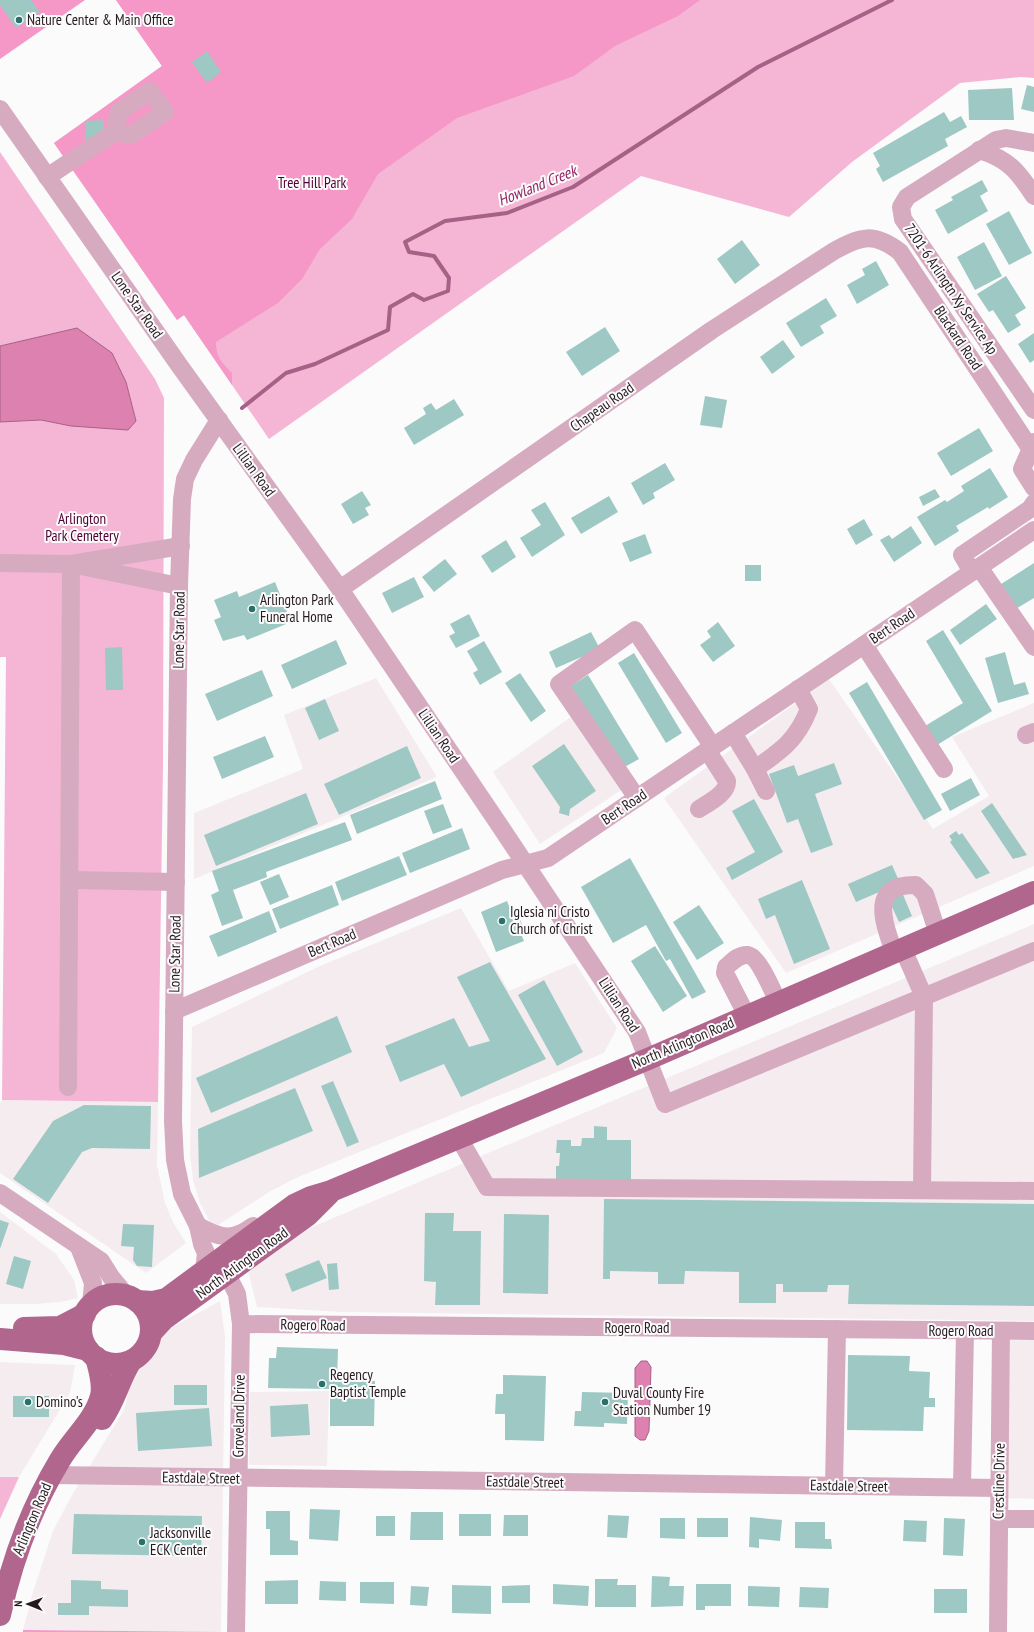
<svg xmlns="http://www.w3.org/2000/svg" width="1034" height="1632" font-family="'PT Sans Narrow',sans-serif">
  <style>
    .built { fill: #f5ecf0 }
    .green { fill: #f5b6d5 }
    .forest { fill: #f597c7 }
    .water { fill: #dd81b1; stroke: #a66286 }
    .lines { fill: none; stroke-linecap: round; stroke-linejoin: round }
    .stream { stroke: #a66286; stroke-width: 4 }
    .building { fill: #9ec8c3 }
    .minor { stroke: #d6abc0; stroke-width: 18 }
    .major { stroke: #b1668d; stroke-width: 22 }
    .poi-dot { fill: #28716b; stroke: #fbfbfb; stroke-width: 1.5 }
    .labels { text-anchor: middle; stroke-width: 4; stroke-linejoin: round; paint-order: stroke }
    .poi-label { font-size: 15px; fill: #261a20; stroke: #fbfbfb; text-anchor: start }
    .park-label { font-size: 15px; fill: #520035; stroke: #fbfbfb }
    .street-label { font-size: 15px; fill: #261a20; stroke: #fbfbfb }
    .water-label { font-size: 16px; font-style: italic; fill: #912566; stroke: #fbfbfb }
  </style>
  <rect width="100%" height="100%" fill="#fbfbfb"/>
  <!-- built -->
  <g class="built">
    <path d="M376,678L437,777L194,879V813L303,769L284,715Z"/>
    <path d="M829,679L933,829L989,796L952,737L1034,703V866L786,973L664,798Z"/>
    <path d="M575,714L623,789L540,844L493,772Z"/>
    <path d="M461,908L509,991L575,963L617,1028L604,1053L298,1177L269,1192L218,1225L210,1222L200,1203L193,1180L190,1154L192,1027L320,966Z"/>
    <path d="M1034,924V1321L342,1312L257,1307L248,1270L307,1229Z"/>
    <path d="M2,1100L158,1102L157,1165L165,1203L173,1222L186,1243L146,1273L0,1173V1103Z"/>
    <path d="M0,1212L56,1254L74,1280L78,1298L61,1302L36,1304H0Z"/>
    <path d="M220,1301L225,1336L221,1632L23,1630L33,1592L53,1531L72,1495L124,1410L131,1382V1350Z"/>
    <path d="M1010,1340H1034V1499L1006,1498Z"/>
    <path d="M0,1362L75,1365L70,1393L19,1477H0Z"/>
    <path d="M329,1391L327,1466L249,1465L250,1392Z"/>
  </g>
  <!-- green -->
  <g class="green">
    <path d="M116,0H1034V78L1021,77L960,83L852,162L789,217L641,176L269,439L184,315L177,320L54,143L162,66Z"/>
    <path d="M0,152L155,379L164,398L163,764L158,1102L2,1100L6,657H0Z"/>
    <path d="M0,1477H19L0,1519Z"/>
  </g>
  <!-- forest -->
  <g class="forest">
    <path d="M0,0H85L0,59Z"/>
    <path d="M116,0H700L678,16L615,46L574,76L457,118L378,174L352,219L320,249L302,279L278,303L216,342C216,358 222,362 232,373V385L184,315L177,320L54,143L162,66Z"/>
    <path d="M23,1630L221,1632H23Z"/>
  </g>
  <!-- water -->
  <g class="water">
    <path d="M77,328L112,353L126,382L136,421L128,430L71,426L41,420L0,422V346Z"/>
    <path d="M641,1361H647L651,1367L649,1431L645,1440H640L635,1436V1368Z"/>
  </g>
  <g class="lines">
    <!-- stream -->
    <path class="stream" d="M242,408L286,373L315,364L388,330L390,307L413,294L424,300L448,291L449,278L434,256L409,252L405,242L445,221L507,213L573,187L758,67L892,0"/>
  </g>
  <!-- building -->
  <g class="building">
    <path d="M0,0H31L40,12L16,28L0,5Z"/>
    <path d="M207,51L221,72L207,83L192,62Z"/>
    <path d="M1027,85L1034,87V112L1021,109Z"/>
    <path d="M1012,88L1014,120H969L968,90Z"/>
    <path d="M944,112L950,122L961,116L967,127L945,139L948,146L883,182L876,169L880,166L873,153Z"/>
    <path d="M104,120V141L86,142L85,121Z"/>
    <path d="M982,180L988,191L980,196L988,211L948,234L935,210L953,200L951,197Z"/>
    <path d="M1009,211L1032,253L1009,265L986,224Z"/>
    <path d="M742,240L760,265L735,284L717,259Z"/>
    <path d="M984,242L1002,276L975,290L957,257Z"/>
    <path d="M876,261L889,285L857,304L847,285L865,275L862,269Z"/>
    <path d="M1006,276L1026,308L1015,315L1021,325L1008,333L993,310L989,312L977,294Z"/>
    <path d="M826,298L837,316L820,326L824,333L801,347L786,323Z"/>
    <path d="M605,327L620,351L582,376L566,352Z"/>
    <path d="M1034,333V360L1030,363L1018,344Z"/>
    <path d="M783,340L795,357L772,374L760,357Z"/>
    <path d="M705,396L727,400L722,428L700,425Z"/>
    <path d="M454,399L464,415L414,445L404,428L426,414L423,408L431,403L436,410Z"/>
    <path d="M979,428L993,451L951,476L937,453Z"/>
    <path d="M665,463L675,480L653,493L655,498L643,505L631,483Z"/>
    <path d="M990,468L1008,497L989,509L988,507L956,526L959,531L935,546L917,517L945,500L947,502L964,491L961,486Z"/>
    <path d="M935,489L940,497L923,506L919,497Z"/>
    <path d="M362,491L371,505L365,508L369,515L353,524L341,504Z"/>
    <path d="M609,496L618,512L581,534L571,518Z"/>
    <path d="M545,502L565,535L532,557L520,538L541,525L531,510Z"/>
    <path d="M864,519L873,535L856,545L847,529Z"/>
    <path d="M911,526L922,543L894,562L880,540L889,535L892,539Z"/>
    <path d="M645,534L652,553L630,562L622,543Z"/>
    <path d="M506,540L516,557L492,573L481,556Z"/>
    <path d="M445,559L457,574L434,592L422,577Z"/>
    <path d="M1034,563V598L1014,610L998,586Z"/>
    <rect x="745" y="565" width="16" height="16"/>
    <path d="M414,577L424,597L392,613L382,593Z"/>
    <path d="M275,582L291,622L247,640L244,635L223,641L214,620L221,617L214,600L237,591L239,597Z"/>
    <path d="M986,604L997,619L960,645L950,630Z"/>
    <path d="M469,614L480,636L456,648L449,636L455,633L450,624Z"/>
    <path d="M718,622L735,646L713,662L700,645L711,637L707,631Z"/>
    <path d="M943,630L992,711L937,745L925,726L963,703L926,641Z"/>
    <path d="M591,632L600,649L556,668L549,652Z"/>
    <path d="M336,640L347,664L292,689L281,665Z"/>
    <path d="M484,641L502,672L480,685L473,673L478,670L467,651Z"/>
    <path d="M122,647L123,690H106L105,648Z"/>
    <path d="M1005,652L1014,685L1025,682L1029,694L998,703L985,658Z"/>
    <path d="M634,653L682,733L666,743L618,663Z"/>
    <path d="M262,670L273,696L217,721L205,694Z"/>
    <path d="M520,673L546,711L531,722L505,683Z"/>
    <path d="M588,675L639,759L621,769L571,686Z"/>
    <path d="M867,682L942,810L924,820L849,693Z"/>
    <path d="M325,699L339,731L319,740L305,708Z"/>
    <path d="M265,736L274,757L222,779L213,757Z"/>
    <path d="M564,744L596,791L570,809L569,816L559,813L560,807L532,766Z"/>
    <path d="M407,746L421,778L339,815L324,784Z"/>
    <path d="M834,763L842,784L815,794L833,845L811,853L798,819L787,823L769,774L794,765L798,776Z"/>
    <path d="M971,778L980,795L950,811L941,794Z"/>
    <path d="M435,781L442,799L357,834L350,815Z"/>
    <path d="M306,793L318,824L216,866L204,835Z"/>
    <path d="M754,799L783,852L732,880L726,868L755,852L732,811Z"/>
    <path d="M992,803L1027,855L1013,859L981,811Z"/>
    <path d="M443,804L452,827L433,834L424,811Z"/>
    <path d="M345,822L352,840L266,872L267,877L233,890L243,918L222,926L211,895L219,891L212,871Z"/>
    <path d="M462,828L470,849L410,873L402,853Z"/>
    <path d="M956,831L959,835L962,833L990,873L976,879L950,842L952,840L949,836Z"/>
    <path d="M399,856L407,875L342,901L335,882Z"/>
    <path d="M630,858L706,992L692,999L670,959L666,961L646,925L613,943L581,887Z"/>
    <path d="M892,865L900,883L856,902L848,884Z"/>
    <path d="M279,874L289,897L270,905L260,882Z"/>
    <path d="M802,880L830,949L794,964L775,915L766,919L758,899Z"/>
    <path d="M332,885L339,905L280,929L272,909Z"/>
    <path d="M901,890L912,916L899,922L887,896Z"/>
    <path d="M507,901L512,914L517,912L523,927L519,929L524,941L496,952L481,912Z"/>
    <path d="M699,905L724,943L697,960L673,922Z"/>
    <path d="M269,911L277,932L218,957L209,936Z"/>
    <path d="M655,946L687,996L663,1012L631,961Z"/>
    <path d="M490,962L546,1059L461,1097L444,1064L400,1082L385,1046L454,1018L469,1047L490,1041L457,977Z"/>
    <path d="M544,980L583,1052L557,1066L518,995Z"/>
    <path d="M337,1016L352,1052L211,1113L196,1078Z"/>
    <path d="M333,1081L359,1142L347,1147L321,1086Z"/>
    <path d="M295,1088L313,1131L199,1178L198,1129Z"/>
    <path d="M84,1105L151,1106L150,1149L92,1148L82,1152L48,1203L13,1179L53,1121Z"/>
    <path d="M594,1126L607,1127V1140H631V1180L556,1179V1166H559L560,1153H556L557,1140H571V1146H581L582,1138H594Z"/>
    <path d="M604,1199L1034,1204V1306L848,1304L849,1285H828L827,1292H783V1284H776V1303H739V1272L685,1271L684,1284H658V1272L610,1271V1279H603Z"/>
    <path d="M425,1213H454L453,1231H481L480,1305H435L436,1282L424,1281Z"/>
    <path d="M504,1214L549,1215L548,1294L503,1293Z"/>
    <path d="M0,1220L9,1223L0,1249Z"/>
    <path d="M123,1224L154,1225L152,1267L137,1266L133,1260L134,1247L121,1246Z"/>
    <path d="M14,1256L31,1261L23,1289L6,1284Z"/>
    <path d="M319,1260L327,1278L292,1292L285,1274Z"/>
    <path d="M337,1263L339,1289L329,1290L327,1264Z"/>
    <path d="M277,1347L338,1349L337,1381H375L374,1426H330V1389L268,1388L269,1358H276Z"/>
    <path d="M848,1355L910,1356L909,1371L930,1372L929,1398H935V1407H924L923,1431L847,1430Z"/>
    <path d="M503,1375L546,1376L544,1441L505,1440V1414H495L496,1394H503Z"/>
    <rect x="174" y="1385" width="33" height="20"/>
    <path d="M582,1392L628,1393L627,1424L604,1423V1427L574,1426L575,1411H581Z"/>
    <rect x="13" y="1396" width="36" height="21"/>
    <path d="M308,1404L310,1435L271,1437L270,1406Z"/>
    <path d="M209,1408L212,1446L138,1451L136,1413Z"/>
    <path d="M310,1509L340,1510L338,1541L309,1539Z"/>
    <path d="M266,1511H290V1540L298,1541V1555H270V1529H266Z"/>
    <path d="M411,1512H443V1540H410Z"/>
    <path d="M74,1514L202,1516L201,1556L72,1554Z"/>
    <rect x="459" y="1514" width="32" height="22"/>
    <path d="M504,1515H528V1536H503Z"/>
    <path d="M608,1515L629,1516L627,1538L607,1537Z"/>
    <rect x="376" y="1516" width="19" height="20"/>
    <path d="M750,1517L782,1520L780,1541L759,1539V1548L749,1547Z"/>
    <path d="M660,1518H685V1539L660,1538Z"/>
    <rect x="697" y="1518" width="31" height="19"/>
    <path d="M944,1518L965,1519L963,1556L943,1555Z"/>
    <path d="M904,1520L927,1521L926,1542L903,1541Z"/>
    <path d="M795,1522H825V1539H831L832,1549L795,1548Z"/>
    <path d="M652,1576L670,1577L669,1586H684L683,1606L651,1607Z"/>
    <path d="M595,1579H618L617,1585H636V1607H595Z"/>
    <path d="M71,1580L101,1581V1589L128,1590V1607L89,1606V1615H58V1603H71Z"/>
    <path d="M298,1580V1604H265V1581Z"/>
    <path d="M320,1581L346,1582V1601L319,1600Z"/>
    <path d="M360,1582H394V1604L360,1603Z"/>
    <path d="M553,1584L589,1586L588,1606L553,1604Z"/>
    <path d="M696,1584H731V1606H705V1610H696Z"/>
    <path d="M452,1585L491,1586V1614L452,1613Z"/>
    <path d="M530,1585V1603H502V1586Z"/>
    <path d="M411,1586L429,1587L427,1606L410,1605Z"/>
    <path d="M748,1586L780,1587L779,1607L748,1606Z"/>
    <path d="M800,1587L829,1588L828,1608L799,1607Z"/>
    <rect x="934" y="1589" width="33" height="24"/>
  </g>
  <g class="lines">
    <!-- minor -->
    <g class="minor">
      <path d="M0,109L179,365L340,589L498,823L637,1032L665,1104L1034,951"/>
      <path d="M1034,143L1006,138L996,140L907,197L901,207L903,219L1034,410"/>
      <path d="M979,150C1008,159 1018,171 1034,196"/>
      <path d="M47,177L115,132L131,135L165,112L150,91L119,112L115,132"/>
      <path d="M1034,442L1022,469L1034,488"/>
      <path d="M0,563L71,564L68,1087"/>
      <path d="M979,567L1034,647"/>
      <path d="M972,572L962,555L1030,509L1034,503"/>
      <path d="M179,586L71,564L181,546"/>
      <path d="M340,589L712,330L834,251C861,236 874,232 900,252L1034,454"/>
      <path d="M864,645L944,769"/>
      <path d="M733,733L755,769C781,751 797,740 809,709L798,689"/>
      <path d="M1026,735L1034,732"/>
      <path d="M755,769L766,791"/>
      <path d="M637,798L559,684L635,630L713,747"/>
      <path d="M699,809C708,803 728,793 727,781L707,750"/>
      <path d="M71,880L176,882"/>
      <path d="M903,949L924,997L922,1190"/>
      <path d="M894,952C884,923 868,884 916,885L925,894L938,934"/>
      <path d="M174,1011L502,870L548,858L1034,530"/>
      <path d="M747,1016L725,973L726,967C732,962 739,954 748,955C759,957 773,992 778,1002"/>
      <path d="M459,1138L487,1187L1034,1191"/>
      <path d="M0,1193L101,1261L111,1277L126,1295"/>
      <path d="M198,1226C221,1238 231,1242 253,1226"/>
      <path d="M79,1247L93,1283L91,1305"/>
      <path d="M204,1271L206,1253L202,1244L198,1226L182,1194L175,1160L173,1121L179,586L182,499L185,479L194,460L219,420"/>
      <path d="M227,1274L237,1294L241,1324L236,1632"/>
      <path d="M241,1324L1034,1331"/>
      <path d="M51,1475L999,1488"/>
      <path d="M834,1486L837,1329"/>
      <path d="M962,1487L965,1331"/>
      <path d="M999,1519H1034"/>
      <path d="M998,1632L1001,1331"/>
    </g>
    <!-- major -->
    <g class="major">
      <circle cx="116" cy="1329" r="35"/>
      <path d="M137,1301L153,1302L166,1299L294,1205L311,1197L331,1191L648,1059L1034,892"/>
      <path d="M24,1328L60,1327L85,1314"/>
      <path d="M151,1333L164,1319L308,1215L329,1194"/>
      <path d="M0,1339L64,1344L88,1350"/>
      <path d="M102,1419C115,1401 119,1380 131,1361"/>
      <path d="M0,1615C12,1560 31,1508 60,1460C72,1439 95,1420 101,1396C104,1383 99,1370 96,1357"/>
    </g>
  </g>
  <!-- markers -->
  <g class="poi-dot">
    <circle cx="19" cy="20" r="4"/>
    <circle cx="252" cy="609" r="4"/>
    <circle cx="502" cy="921" r="4"/>
    <circle cx="322" cy="1384" r="4"/>
    <circle cx="28" cy="1402" r="4"/>
    <circle cx="605" cy="1402" r="4"/>
    <circle cx="142" cy="1542" r="4"/>
  </g>
  <g class="labels">
    <!-- poi labels -->
    <g class="poi-label">
      <text x="27" y="25">Nature Center &amp; Main Office</text>
      <text x="260" y="605">Arlington Park<tspan x="260" dy="17">Funeral Home</tspan></text>
      <text x="510" y="917">Iglesia ni Cristo<tspan x="510" dy="17">Church of Christ</tspan></text>
      <text x="330" y="1380">Regency<tspan x="330" dy="17">Baptist Temple</tspan></text>
      <text x="613" y="1398">Duval County Fire<tspan x="613" dy="17">Station Number 19</tspan></text>
      <text x="36" y="1407">Domino's</text>
      <text x="150" y="1538">Jacksonville<tspan x="150" dy="17">ECK Center</tspan></text>
    </g>
    <!-- park labels -->
    <g class="park-label">
      <text x="312" y="188">Tree Hill Park</text>
      <text x="82" y="524">Arlington<tspan x="82" dy="17">Park Cemetery</tspan></text>
    </g>
    <!-- street labels -->
    <g class="street-label">
      <text transform="translate(951 289) rotate(56)" y="5">7201-6 Arlingtn Xy Service Ap</text>
      <text transform="translate(137 305) rotate(55)" y="5">Lone Star Road</text>
      <text transform="translate(958 338) rotate(56)" y="5">Blackard Road</text>
      <text transform="translate(602 407) rotate(-35)" y="5">Chapeau Road</text>
      <text transform="translate(254 470) rotate(54)" y="5">Lillian Road</text>
      <text transform="translate(892 626) rotate(-34)" y="5">Bert Road</text>
      <text transform="translate(179 630) rotate(-89)" y="5">Lone Star Road</text>
      <text transform="translate(439 736) rotate(56)" y="5">Lillian Road</text>
      <text transform="translate(624 807) rotate(-34)" y="5">Bert Road</text>
      <text transform="translate(332 943) rotate(-23)" y="5">Bert Road</text>
      <text transform="translate(175 954) rotate(-89)" y="5">Lone Star Road</text>
      <text transform="translate(619 1005) rotate(57)" y="5">Lillian Road</text>
      <text transform="translate(683 1043) rotate(-23)" y="5">North Arlington Road</text>
      <text transform="translate(242 1263) rotate(-36)" y="5">North Arlington Road</text>
      <text transform="translate(313 1325) rotate(1)" y="5">Rogero Road</text>
      <text x="637" y="1333">Rogero Road</text>
      <text x="961" y="1336">Rogero Road</text>
      <text transform="translate(239 1416) rotate(-89)" y="5">Groveland Drive</text>
      <text transform="translate(201 1478) rotate(1)" y="5">Eastdale Street</text>
      <text transform="translate(999 1481) rotate(-89)" y="5">Crestline Drive</text>
      <text transform="translate(525 1482) rotate(1)" y="5">Eastdale Street</text>
      <text transform="translate(849 1486) rotate(1)" y="5">Eastdale Street</text>
      <text transform="translate(32 1519) rotate(-67)" y="5">Arlington Road</text>
    </g>
    <!-- water labels -->
    <g class="water-label">
      <text transform="translate(537 185) rotate(-22)" y="6">Howland Creek</text>
    </g>
  </g>
  <!-- north arrow -->
  <g transform="translate(28 1604) rotate(271)" stroke="#fbfbfb" stroke-width="3" paint-order="stroke">
  <path d="M0-3L7 15L0 10L-7 15Z" fill="#261a20"/>
  <text y="-6" font-size="11" font-weight="bold" text-anchor="middle" fill="#261a20">N</text>
  </g>
</svg>
